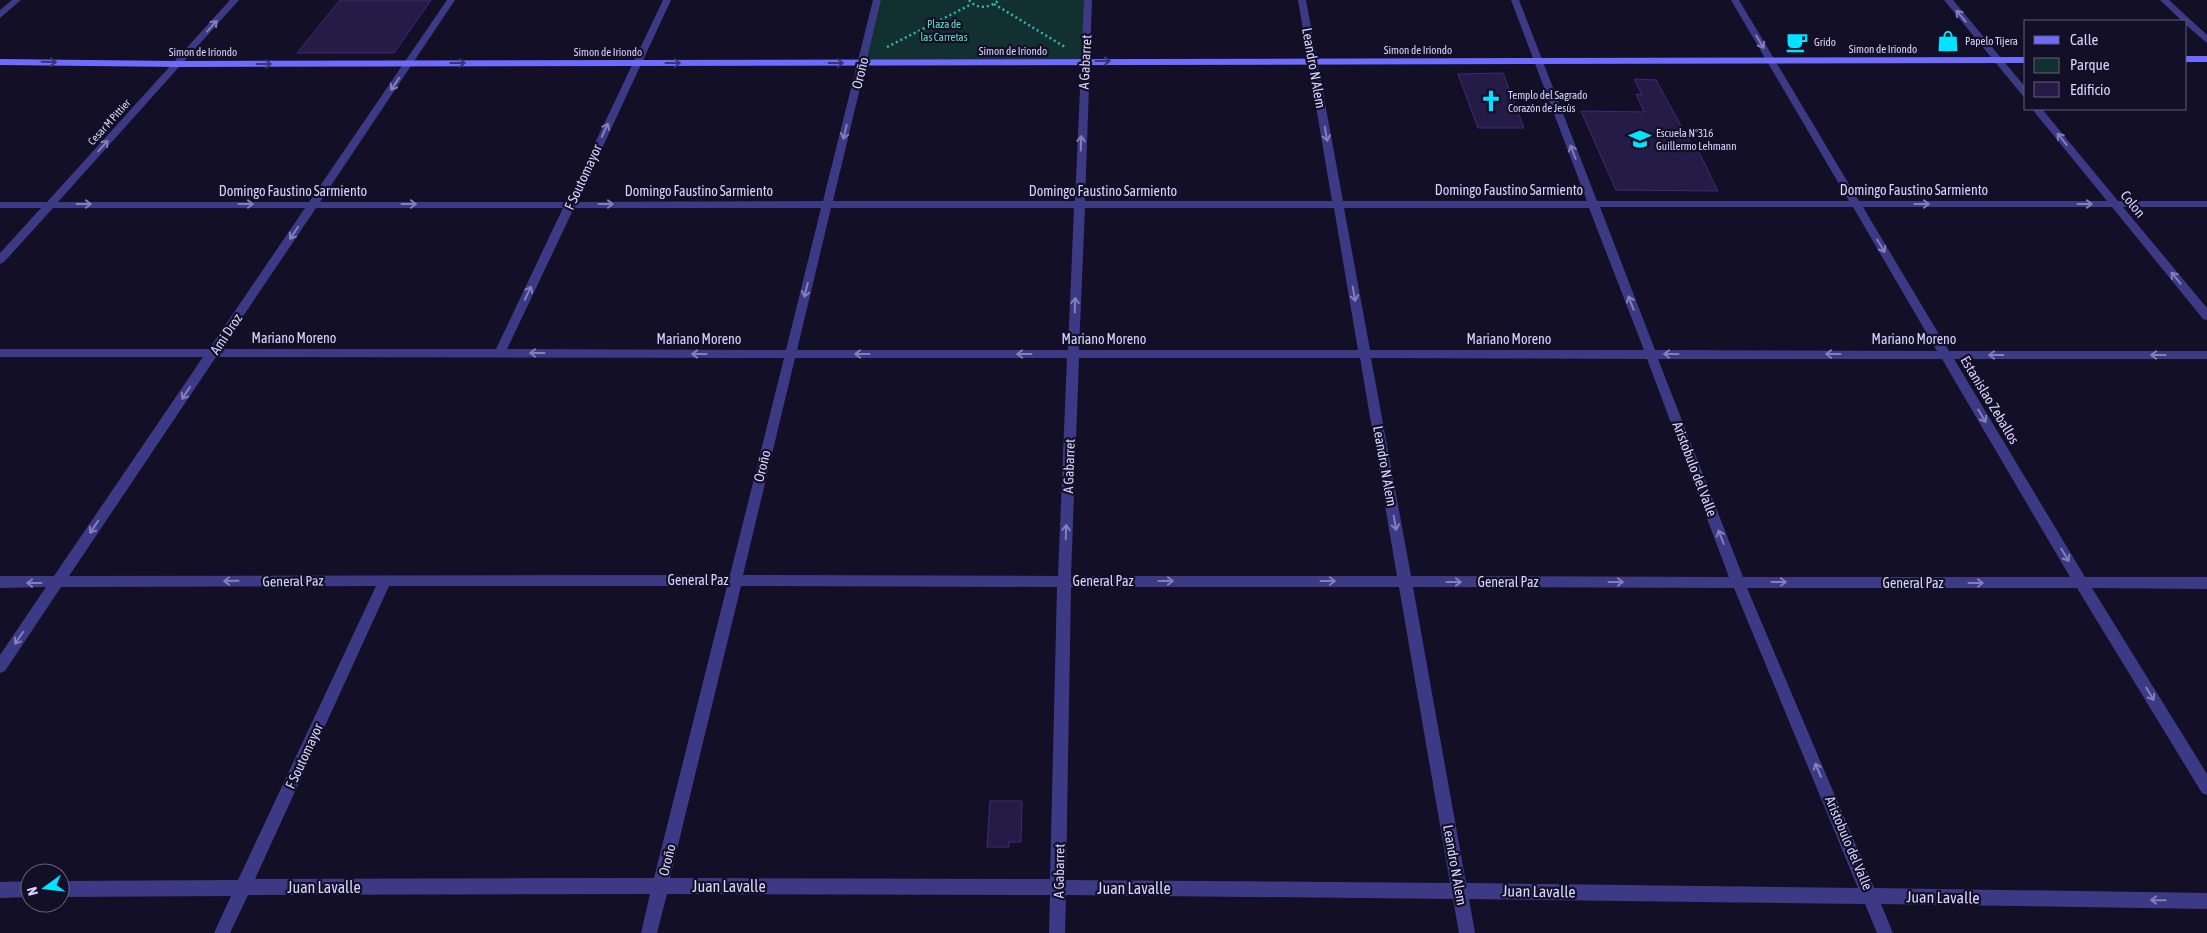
<svg xmlns="http://www.w3.org/2000/svg" width="2207" height="933" font-family="'Asap Condensed',sans-serif">
  <style>
    .green { fill: #12302f }
    .building { fill: #241b47; stroke: #3b2d73 }
    .lines { fill: none; stroke-linecap: round; stroke-linejoin: round }
    .path { stroke: #2fb8b0; stroke-width: 2.5; stroke-dasharray: 2 3; stroke-linecap: butt }
    .street { fill: #3d3a85; fill-rule: evenodd }
    .secondary { fill: #6f6bff; fill-rule: evenodd }
    .oneway { stroke: #837fbc }
    .oneway2 { stroke: #38347d }
    .labels { text-anchor: middle; stroke-width: 4.5; stroke-linejoin: round; paint-order: stroke }
    .far-park-label { font-size: 11px; fill: #5fe0c0; stroke: #130f26 }
    .far-poi-label { font-size: 11px; fill: #d9d4ff; stroke: #130f26; text-anchor: start }
    .far-street-label { font-size: 11px; fill: #d9d4ff; stroke: #130f26 }
    .street-label { font-size: 14px; fill: #d9d4ff; stroke: #130f26 }
    .near-street-label { font-size: 16px; fill: #d9d4ff; stroke: #130f26 }
  </style>
  <rect width="100%" height="100%" fill="#130f26"/>
  <!-- green -->
  <path class="green" d="M877,0H1088L1084,61L862,63Z"/>
  <!-- building -->
  <g class="building">
    <path d="M340,0H431L394,53H297Z"/>
    <path d="M1503,73L1524,128H1478L1458,74Z"/>
    <path d="M1634,79L1656,80L1692,146H1696L1718,191L1616,190L1581,111L1644,112L1636,94L1642,95Z"/>
    <path d="M990,801H1022L1021,842H1009V847H987Z"/>
  </g>
  <g class="lines">
    <!-- path -->
    <g class="path">
      <path d="M969,0C977,10 990,8 999,0"/>
      <path d="M994,4L1065,47"/>
      <path d="M887,47L972,4"/>
    </g>
    <!-- street -->
    <g class="street">
      <path d="M12,0H21L0,18V10Z"/>
      <path d="M230,0H239L58,202H309L447,0H455L320,202H567L663,0H671L577,202L823,201L873,0H881L833,201H1075L1084,0H1092L1085,201H1332L1298,0H1306L1343,201H1587L1511,0H1519L1597,201H1849L1731,0H1739L1859,201H2107L2032,109H2042L2118,201H2207V207H2123L2207,308V320L2203,319L2112,207H1863L1949,351H2207V359H1954L2085,577H2207V589L2092,588L2207,774V795L2202,793L2077,588H1747L1874,888L2207,893V909L1881,904L1893,933H1877L1865,904L1469,899L1475,933H1459L1453,899L1066,895L1065,933H1049L1050,895L667,894L657,933H641L650,894L248,895L230,933H214L231,896L60,897V881L238,880L376,586L61,587L5,671L0,673V655L46,587L0,588V576H54L203,357H0V349H209L305,208H53L4,262L0,264V253L41,208H0V202H47ZM1600,207H1853L1937,351L1655,350ZM316,208H563L496,349H221ZM574,208H821L786,350L507,349ZM831,208H1074L1068,350H797ZM1085,208H1334L1358,350H1079ZM1344,208H1589L1644,350H1370ZM216,357L784,358L730,575L69,576ZM795,358H1067L1058,576L743,575ZM1079,358H1360L1397,576H1071ZM1371,358L1647,359L1729,577L1411,576ZM1658,359H1942L2070,577H1743ZM389,586H727L654,878L255,879ZM741,586L1057,587L1050,879L670,878ZM1071,587H1399L1450,883L1066,880ZM1413,587L1734,588L1858,888L1466,883Z"/>
      <path d="M1944,0H1953L2026,88V97L2023,96Z"/>
      <path d="M2160,0H2169L2207,35V43L2186,25V21H2182Z"/>
      <path d="M30,881V897L0,898V882Z"/>
    </g>
    <!-- secondary -->
    <g class="secondary">
      <rect x="2186" y="56" width="21" height="6"/>
      <path d="M2026,57V63L178,67L0,65V59L178,61Z"/>
    </g>
  </g>
  <!-- one-way arrows -->
  <defs><path id="oneway-shaft" d="M-6 0H5M1.5-3L5.5 0L1.5 3" fill="none" stroke-width="1.6" stroke-linecap="round" stroke-linejoin="round" transform="scale(1.25)"/></defs>
  <g class="oneway">
    <use href="#oneway-shaft" transform="translate(1961 16) rotate(-130)"/>
    <use href="#oneway-shaft" transform="translate(212 26) rotate(-48)"/>
    <use href="#oneway-shaft" transform="translate(1760 42) rotate(59)"/>
    <use href="#oneway-shaft" transform="translate(395 84) rotate(124)"/>
    <use href="#oneway-shaft" transform="translate(605 130) rotate(-65)"/>
    <use href="#oneway-shaft" transform="translate(845 132) rotate(104)"/>
    <use href="#oneway-shaft" transform="translate(1326 134) rotate(80)"/>
    <use href="#oneway-shaft" transform="translate(2062 139) rotate(-129)"/>
    <use href="#oneway-shaft" transform="translate(1081 143) rotate(-88)"/>
    <use href="#oneway-shaft" transform="translate(103 146) rotate(-48)"/>
    <use href="#oneway-shaft" transform="translate(1573 152) rotate(-111)"/>
    <use href="#oneway-shaft" transform="translate(84 204)"/>
    <use href="#oneway-shaft" transform="translate(246 204)"/>
    <use href="#oneway-shaft" transform="translate(409 204)"/>
    <use href="#oneway-shaft" transform="translate(606 204)"/>
    <use href="#oneway-shaft" transform="translate(1922 204)"/>
    <use href="#oneway-shaft" transform="translate(2085 204)"/>
    <use href="#oneway-shaft" transform="translate(294 233) rotate(124)"/>
    <use href="#oneway-shaft" transform="translate(1881 246) rotate(59)"/>
    <use href="#oneway-shaft" transform="translate(2176 278) rotate(-129)"/>
    <use href="#oneway-shaft" transform="translate(806 290) rotate(104)"/>
    <use href="#oneway-shaft" transform="translate(528 293) rotate(-65)"/>
    <use href="#oneway-shaft" transform="translate(1354 294) rotate(80)"/>
    <use href="#oneway-shaft" transform="translate(1631 303) rotate(-111)"/>
    <use href="#oneway-shaft" transform="translate(1075 305) rotate(-88)"/>
    <use href="#oneway-shaft" transform="translate(537 353) rotate(-180)"/>
    <use href="#oneway-shaft" transform="translate(699 354) rotate(-180)"/>
    <use href="#oneway-shaft" transform="translate(862 354) rotate(-180)"/>
    <use href="#oneway-shaft" transform="translate(1024 354) rotate(-180)"/>
    <use href="#oneway-shaft" transform="translate(1671 354) rotate(-180)"/>
    <use href="#oneway-shaft" transform="translate(1833 354) rotate(-180)"/>
    <use href="#oneway-shaft" transform="translate(1996 355) rotate(-180)"/>
    <use href="#oneway-shaft" transform="translate(2158 355) rotate(-180)"/>
    <use href="#oneway-shaft" transform="translate(186 393) rotate(124)"/>
    <use href="#oneway-shaft" transform="translate(1982 416) rotate(59)"/>
    <use href="#oneway-shaft" transform="translate(1395 523) rotate(80)"/>
    <use href="#oneway-shaft" transform="translate(94 527) rotate(124)"/>
    <use href="#oneway-shaft" transform="translate(1066 532) rotate(-88)"/>
    <use href="#oneway-shaft" transform="translate(1721 537) rotate(-111)"/>
    <use href="#oneway-shaft" transform="translate(2065 555) rotate(59)"/>
    <use href="#oneway-shaft" transform="translate(231 581) rotate(179)"/>
    <use href="#oneway-shaft" transform="translate(1166 581)"/>
    <use href="#oneway-shaft" transform="translate(1328 581)"/>
    <use href="#oneway-shaft" transform="translate(1454 582)"/>
    <use href="#oneway-shaft" transform="translate(1616 582)"/>
    <use href="#oneway-shaft" transform="translate(1779 582)"/>
    <use href="#oneway-shaft" transform="translate(34 583) rotate(-180)"/>
    <use href="#oneway-shaft" transform="translate(1976 583)"/>
    <use href="#oneway-shaft" transform="translate(19 638) rotate(124)"/>
    <use href="#oneway-shaft" transform="translate(2150 694) rotate(59)"/>
    <use href="#oneway-shaft" transform="translate(1818 770) rotate(-113)"/>
    <use href="#oneway-shaft" transform="translate(2158 900) rotate(-179)"/>
  </g>
  <g class="oneway2">
    <use href="#oneway-shaft" transform="translate(1103 61)"/>
    <use href="#oneway-shaft" transform="translate(49 62) rotate(1)"/>
    <use href="#oneway-shaft" transform="translate(458 63)"/>
    <use href="#oneway-shaft" transform="translate(673 63)"/>
    <use href="#oneway-shaft" transform="translate(836 63)"/>
    <use href="#oneway-shaft" transform="translate(264 64)"/>
  </g>
  <!-- icons -->
  <defs>
    <g id="shop-bare" transform="scale(1.725)"><path d="M-5-2.5h2.3a2.7 3.5 0 0 1 5.4 0H5L5.5 6h-11ZM-1.5-2.5h3a1.5 2.3 0 0 0-3 0Z" fill="#00e5ff" stroke="#130f26" stroke-width="2.5" paint-order="stroke"/></g>
    <g id="cafe-bare" transform="scale(1.725)"><path d="M-5.5-4.5H6V0H3Q3 3.5 0 3.5H-2.5Q-5.5 3.5-5.5 0ZM3-3.2v2h1.7v-2ZM-6 4.5H4V6H-6Z" fill="#00e5ff" stroke="#130f26" stroke-width="2.5" paint-order="stroke"/></g>
    <g id="church-bare" transform="scale(1.725)"><path d="M-1.2-6h2.4v3.5h3.3v2.4h-3.3V6h-2.4V-.1h-3.3v-2.4h3.3Z" fill="#00e5ff" stroke="#130f26" stroke-width="2.5" paint-order="stroke"/></g>
    <g id="school-bare" transform="scale(1.725)"><path d="M0-5L7-2L0 1L-7-2ZM-4 1L0 2.5L4 1V4Q0 6-4 4Z" fill="#00e5ff" stroke="#130f26" stroke-width="2.5" paint-order="stroke"/></g>
  </defs>
  <g fill-rule="evenodd">
    <use href="#shop-bare" x="1948" y="41"/>
    <use href="#cafe-bare" x="1797" y="42"/>
    <use href="#church-bare" x="1491" y="101"/>
    <use href="#school-bare" x="1640" y="139"/>
  </g>
  <g class="labels">
    <!-- far-park labels -->
    <g class="far-park-label">
      <text x="944" y="28">Plaza de<tspan x="944" dy="13">las Carretas</tspan></text>
    </g>
    <!-- far-poi labels -->
    <g class="far-poi-label">
      <text x="1965" y="45">Papelo Tijera</text>
      <text x="1814" y="46">Grido</text>
      <text x="1508" y="99">Templo del Sagrado<tspan x="1508" dy="13">Corazón de Jesùs</tspan></text>
      <text x="1656" y="137">Escuela Nº316<tspan x="1656" dy="13">Guillermo Lehmann</tspan></text>
    </g>
    <!-- far-street labels -->
    <g class="far-street-label">
      <text x="1883" y="53">Simon de Iriondo</text>
      <text x="1418" y="54">Simon de Iriondo</text>
      <text x="1013" y="55">Simon de Iriondo</text>
      <text x="203" y="56">Simon de Iriondo</text>
      <text x="608" y="56">Simon de Iriondo</text>
      <text transform="translate(109 122) rotate(-48)" y="4">Cesar M Pittier</text>
    </g>
    <!-- street labels -->
    <g class="street-label">
      <text transform="translate(1085 62) rotate(-87)" y="5">A Gabarret</text>
      <text transform="translate(1314 68) rotate(80)" y="5">Leandro N Alem</text>
      <text transform="translate(860 73) rotate(-76)" y="5">Oroño</text>
      <text transform="translate(583 177) rotate(-65)" y="5">F Soutomayor</text>
      <text x="1509" y="195">Domingo Faustino Sarmiento</text>
      <text x="1914" y="195">Domingo Faustino Sarmiento</text>
      <text x="293" y="196">Domingo Faustino Sarmiento</text>
      <text x="699" y="196">Domingo Faustino Sarmiento</text>
      <text x="1103" y="196">Domingo Faustino Sarmiento</text>
      <text transform="translate(2133 204) rotate(51)" y="5">Colon</text>
      <text transform="translate(226 334) rotate(-56)" y="5">Ami Droz</text>
      <text x="294" y="343">Mariano Moreno</text>
      <text x="699" y="344">Mariano Moreno</text>
      <text x="1104" y="344">Mariano Moreno</text>
      <text x="1509" y="344">Mariano Moreno</text>
      <text x="1914" y="344">Mariano Moreno</text>
      <text transform="translate(1990 400) rotate(59)" y="5">Estanislao Zeballos</text>
      <text transform="translate(762 466) rotate(-76)" y="5">Oroño</text>
      <text transform="translate(1069 466) rotate(-88)" y="5">A Gabarret</text>
      <text transform="translate(1385 466) rotate(80)" y="5">Leandro N Alem</text>
      <text transform="translate(1695 469) rotate(69)" y="5">Aristobulo del Valle</text>
      <text x="698" y="585">General Paz</text>
      <text transform="translate(293 581) rotate(-1)" y="5">General Paz</text>
      <text x="1103" y="586">General Paz</text>
      <text x="1508" y="587">General Paz</text>
      <text x="1913" y="588">General Paz</text>
      <text transform="translate(304 756) rotate(-65)" y="5">F Soutomayor</text>
      <text transform="translate(1849 843) rotate(67)" y="5">Aristobulo del Valle</text>
      <text transform="translate(667 860) rotate(-76)" y="5">Oroño</text>
      <text transform="translate(1455 865) rotate(80)" y="5">Leandro N Alem</text>
      <text transform="translate(1059 871) rotate(-89)" y="5">A Gabarret</text>
    </g>
    <!-- near-street labels -->
    <g class="near-street-label">
      <text x="729" y="892">Juan Lavalle</text>
      <text x="324" y="893">Juan Lavalle</text>
      <text x="1134" y="894">Juan Lavalle</text>
      <text transform="translate(1539 891) rotate(1)" y="6">Juan Lavalle</text>
      <text transform="translate(1943 897) rotate(1)" y="6">Juan Lavalle</text>
    </g>
  </g>
  <!-- legend -->
  <rect x="2024" y="20" width="162" height="90" fill="#130f26" stroke="#625e7d"/>
  <rect x="2034" y="36" width="25" height="8" fill="#6f6bff" stroke="#625e7d"/>
  <text x="2070" y="45" font-size="15" fill="#d9d4ff">Calle</text>
  <rect x="2034" y="58" width="25" height="15" fill="#12302f" stroke="#625e7d"/>
  <text x="2070" y="70" font-size="15" fill="#d9d4ff">Parque</text>
  <rect x="2034" y="82" width="25" height="15" fill="#241b47" stroke="#625e7d"/>
  <text x="2070" y="95" font-size="15" fill="#d9d4ff">Edificio</text>
  <!-- north arrow -->
  <g transform="translate(45 888) rotate(255)"><circle r="24" fill="#130f26" stroke="#625e7d"/>
  <path d="M0-4L9 19L0 12L-9 19Z" fill="#00e5ff"/>
  <text y="-8" font-size="14" font-weight="bold" text-anchor="middle" fill="#d9d4ff">N</text>
  </g>
</svg>
